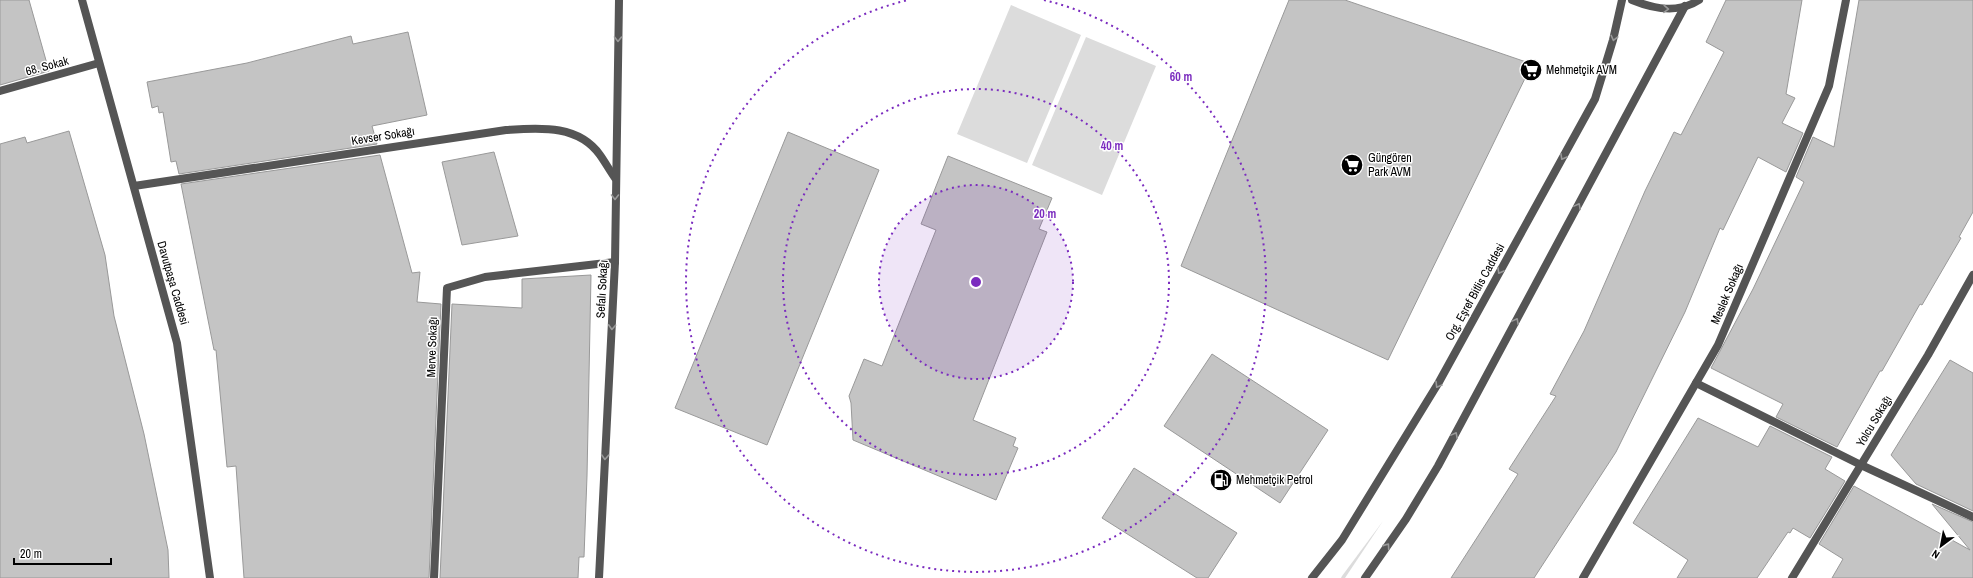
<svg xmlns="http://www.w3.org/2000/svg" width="1973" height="578" font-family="'Archivo Narrow',sans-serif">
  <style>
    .green { fill: #dcdcdc }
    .building { fill: #c4c4c4; stroke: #999 }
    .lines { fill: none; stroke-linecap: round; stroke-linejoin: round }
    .minor { stroke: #555; stroke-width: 8 }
    .tertiary { stroke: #555; stroke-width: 8 }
    .oneway { stroke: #999 }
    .ring { fill: none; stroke: #7b2cbf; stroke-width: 2; stroke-dasharray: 2 4 }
    .labels { text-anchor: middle; stroke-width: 3; stroke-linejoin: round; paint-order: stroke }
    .street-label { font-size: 12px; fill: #000; stroke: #fff }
    .poi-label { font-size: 12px; fill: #000; stroke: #fff; text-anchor: start }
    .centre { fill: #7b2cbf; stroke: #fff; stroke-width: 2 }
    .ring-label { font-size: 12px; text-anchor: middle; font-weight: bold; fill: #7b2cbf; stroke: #fff; stroke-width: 3; stroke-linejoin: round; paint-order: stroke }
  </style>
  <rect width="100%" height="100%" fill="#fff"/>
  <!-- green -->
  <g class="green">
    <path d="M1011,5L1081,35L1027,163L957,134Z"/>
    <path d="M1086,37L1156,66L1102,195L1032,165Z"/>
    <path d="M1383,521L1345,578H1341L1342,576Z"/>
  </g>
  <!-- building -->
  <g class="building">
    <path d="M0,0H29L49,71L0,85Z"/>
    <path d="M1289,0H1345L1532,64L1388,360L1181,266Z"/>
    <path d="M1726,0H1802L1786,94L1795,98L1782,123L1803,133L1786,172L1758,157L1723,230L1720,228L1685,312L1616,452L1534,578H1451L1518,474L1509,469L1556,396L1550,394L1584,331L1645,191L1674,132L1681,135L1724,52L1706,42Z"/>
    <path d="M1859,0H1973V212L1959,237L1961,238L1922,305L1920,304L1882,371H1880L1837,447L1776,417L1783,404L1711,368L1753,289L1804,182L1796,177L1813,137L1834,147Z"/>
    <path d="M408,32L427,115L372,126L377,144L179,174L176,161L171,162L163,112L159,113L158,106L152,108L147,82L247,63L351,36L353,44Z"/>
    <path d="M69,131L105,255L114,316L144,434L168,550L169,578H0V144L25,137L27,143Z"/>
    <path d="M788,132L879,170L767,445L675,408Z"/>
    <path d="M494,152L518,236L462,245L442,162Z"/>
    <path d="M380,155L412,273L420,272L417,302L441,304L429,578H244L236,466L227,467L216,350H214L181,184Z"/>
    <path d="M948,156L1052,198L1039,229L1047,232L973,420L1016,438L1013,446L1018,448L996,500L853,440L851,403L849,396L864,359L882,366L936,230L921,224Z"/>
    <path d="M591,275L587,476L584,557H579L578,578H440L452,304L522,308V279Z"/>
    <path d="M1212,354L1328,430L1280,503L1164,426Z"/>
    <path d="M1950,360L1973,373V511L1916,484L1891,455Z"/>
    <path d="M1698,418L1758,447L1770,426L1832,457L1825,469L1845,481L1810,538L1793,528L1790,533L1788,532L1757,578H1677L1688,560L1633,523Z"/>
    <path d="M1134,468L1237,533L1208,578H1197L1102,518Z"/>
    <path d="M1854,486L1970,550L1932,504L1973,522V578H1832L1843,559L1819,544Z"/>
  </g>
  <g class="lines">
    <!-- minor -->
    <g class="minor">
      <path d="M0,91L99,63"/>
      <path d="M134,186L506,130C539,128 578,124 600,155C605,162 610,171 615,178"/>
      <path d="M1696,383L1861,465L1973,517"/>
      <path d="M434,578L447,288L485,277L615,262"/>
      <path d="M599,578L615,262L619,0"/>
      <path d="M1583,578L1718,345L1829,86L1846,0"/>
      <path d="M1792,578L1928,355L1973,275"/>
    </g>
    <!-- tertiary -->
    <g class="tertiary">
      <path d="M82,0L177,343L210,578"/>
      <path d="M1632,0C1654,9 1678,14 1699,0"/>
      <path d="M1312,578L1342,540L1439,382L1595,99L1613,40L1622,0"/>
      <path d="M1365,578L1406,519L1438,466L1685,6"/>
    </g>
  </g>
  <!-- one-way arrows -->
  <defs><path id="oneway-chevron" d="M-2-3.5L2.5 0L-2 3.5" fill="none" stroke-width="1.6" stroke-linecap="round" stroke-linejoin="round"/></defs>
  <g class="oneway">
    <use href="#oneway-chevron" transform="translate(1666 9) rotate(3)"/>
    <use href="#oneway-chevron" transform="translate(1614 38) rotate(104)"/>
    <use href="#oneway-chevron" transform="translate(618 39) rotate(91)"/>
    <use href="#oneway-chevron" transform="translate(1563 157) rotate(119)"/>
    <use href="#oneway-chevron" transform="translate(615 197) rotate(90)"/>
    <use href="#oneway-chevron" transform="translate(1578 206) rotate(-62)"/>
    <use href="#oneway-chevron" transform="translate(1500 271) rotate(119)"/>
    <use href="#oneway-chevron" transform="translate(1516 321) rotate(-62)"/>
    <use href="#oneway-chevron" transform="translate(612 327) rotate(93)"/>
    <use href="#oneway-chevron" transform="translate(1438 385) rotate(121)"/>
    <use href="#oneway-chevron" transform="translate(1455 435) rotate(-62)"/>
    <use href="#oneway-chevron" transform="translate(605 457) rotate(93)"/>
    <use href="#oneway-chevron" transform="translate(1387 546) rotate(-55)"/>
  </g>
  <!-- distance rings -->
  <circle cx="976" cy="282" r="97" fill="#7b2cbf" fill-opacity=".12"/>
  <g class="ring">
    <circle cx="976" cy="282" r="97"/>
    <circle cx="976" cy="282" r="193"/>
    <path d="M1044 0A290 290 0 1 1 908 0"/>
  </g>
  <!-- icons -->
  <defs>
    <g id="supermarket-disc" transform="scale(1.15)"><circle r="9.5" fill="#000" stroke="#fff"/><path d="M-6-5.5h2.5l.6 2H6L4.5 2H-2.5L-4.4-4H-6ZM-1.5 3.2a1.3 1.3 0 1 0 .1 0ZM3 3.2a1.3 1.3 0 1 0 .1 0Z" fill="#fff"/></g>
    <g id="fuel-disc" transform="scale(1.15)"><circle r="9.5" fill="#000" stroke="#fff"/><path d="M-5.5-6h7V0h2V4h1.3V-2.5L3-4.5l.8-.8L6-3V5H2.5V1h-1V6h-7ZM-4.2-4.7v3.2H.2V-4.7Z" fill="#fff"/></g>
  </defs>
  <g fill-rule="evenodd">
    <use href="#supermarket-disc" x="1531" y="70"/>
    <use href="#supermarket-disc" x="1352" y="165"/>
    <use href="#fuel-disc" x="1221" y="480"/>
  </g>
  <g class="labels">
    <!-- street labels -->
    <g class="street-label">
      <text transform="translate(47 66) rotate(-15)" y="4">68. Sokak</text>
      <text transform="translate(383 136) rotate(-9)" y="4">Kevser Sokağı</text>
      <text transform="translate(173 283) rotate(74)" y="4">Davutpaşa Caddesi</text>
      <text transform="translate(602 289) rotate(-87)" y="4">Sefalı Sokağı</text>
      <text transform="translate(1475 292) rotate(-61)" y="4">Org. Eşref Bitlis Caddesi</text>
      <text transform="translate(1727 294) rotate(-67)" y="4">Meslek Sokağı</text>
      <text transform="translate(432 347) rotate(-88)" y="4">Merve Sokağı</text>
      <text transform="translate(1874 421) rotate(-59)" y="4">Yolcu Sokağı</text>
    </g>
    <!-- poi labels -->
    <g class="poi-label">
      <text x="1546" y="74">Mehmetçik AVM</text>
      <text x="1368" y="162">Güngören<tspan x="1368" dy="14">Park AVM</tspan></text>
      <text x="1236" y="484">Mehmetçik Petrol</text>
    </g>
  </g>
  <circle cx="976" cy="282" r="6" class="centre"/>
  <g class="ring-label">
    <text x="1181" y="81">60 m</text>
    <text x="1112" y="150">40 m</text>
    <text x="1045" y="218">20 m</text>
  </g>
  <!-- north arrow -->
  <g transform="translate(1941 546) rotate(212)" stroke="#ffffff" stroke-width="3" paint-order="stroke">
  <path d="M0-3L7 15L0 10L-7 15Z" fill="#000000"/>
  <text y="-6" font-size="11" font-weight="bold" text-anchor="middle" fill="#000000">N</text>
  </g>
  <!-- scale -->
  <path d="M14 558v6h97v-6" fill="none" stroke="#000000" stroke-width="2"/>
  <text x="20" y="558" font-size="12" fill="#000000" stroke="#ffffff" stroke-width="3" paint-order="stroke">20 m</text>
</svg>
